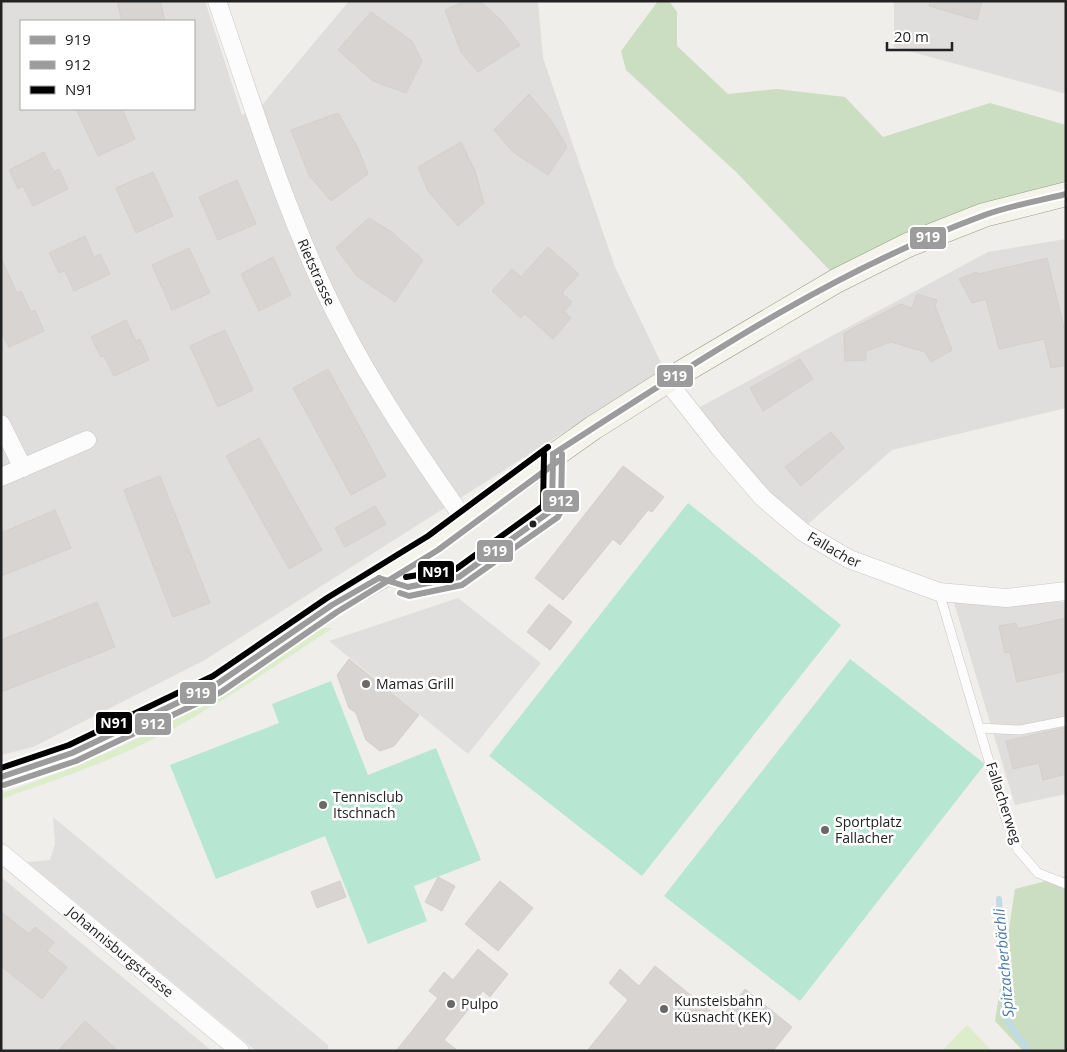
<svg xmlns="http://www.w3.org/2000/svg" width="1067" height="1052" font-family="'Open Sans',sans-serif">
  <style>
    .residential { fill: #dfdedc; fill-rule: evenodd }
    .grass { fill: #ddeccb }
    .forest { fill: #cbdec1 }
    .pitch { fill: #b7e6d2 }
    .parking { fill: #e0dfde }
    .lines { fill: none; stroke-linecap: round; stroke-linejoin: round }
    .stream { stroke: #bfdbe3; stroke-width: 6 }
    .building { fill: #d7d4d2; stroke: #d3d0cc }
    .service-casing { stroke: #c9c8c7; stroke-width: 10 }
    .minor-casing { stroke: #c9c8c7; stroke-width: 19 }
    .secondary-casing { stroke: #999a82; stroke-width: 25 }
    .service { stroke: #fdfcfc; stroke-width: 9 }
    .minor { stroke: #fdfcfc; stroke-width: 18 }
    .secondary { stroke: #f4f4ed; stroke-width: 24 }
    .bus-1-casing { stroke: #fff; stroke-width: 10 }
    .bus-2-casing { stroke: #fff; stroke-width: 10 }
    .bus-3-casing { stroke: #fff; stroke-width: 10 }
    .bus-1 { stroke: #9c9c9c; stroke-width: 6 }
    .bus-2 { stroke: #9c9c9c; stroke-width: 6 }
    .bus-3 { stroke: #000; stroke-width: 6 }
    .bus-dot { fill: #222; stroke: #fff; stroke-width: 2 }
    .poi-dot { fill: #6a6968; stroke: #fff; stroke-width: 2 }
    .labels { text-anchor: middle; stroke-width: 5; stroke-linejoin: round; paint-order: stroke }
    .street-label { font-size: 14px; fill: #222; stroke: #fff }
    .poi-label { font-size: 14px; fill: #222; stroke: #fff; text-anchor: start }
    .water-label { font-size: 15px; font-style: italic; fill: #4a7aab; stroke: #fff }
    .line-badge { stroke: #fff; stroke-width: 2 }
    .badge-label { font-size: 14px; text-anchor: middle; font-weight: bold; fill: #fff }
  </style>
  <rect width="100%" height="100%" fill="#f0eeeb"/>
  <!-- residential -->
  <g class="residential">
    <path d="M1,1H205L242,115L262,105L349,1H538L543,58L615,267L664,369L203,661L33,747L1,755ZM21,21H194V109H21Z"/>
    <path d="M894,1H1066V94L894,47Z"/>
    <path d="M1066,239V408L892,450L807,525L764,491L698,408L988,252Z"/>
    <path d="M1066,602V794L1015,805L954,603Z"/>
    <path d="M1,877L212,1051H1Z"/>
  </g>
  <!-- grass -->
  <g class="grass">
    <path d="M322,628H333C276,665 221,704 161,735C110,762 56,780 1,799V795L5,792C124,752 220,700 322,628Z"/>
    <path d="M967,1025L992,1051H942Z"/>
  </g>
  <!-- forest -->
  <g class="forest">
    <path d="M658,1H669L677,12V46L728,94L777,89L845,97L883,137L990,103L1066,125V194L838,279L736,172L626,70L621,51Z"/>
    <path d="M1066,876V1051H1023L995,1021L1015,889Z"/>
  </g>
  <!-- pitch -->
  <g class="pitch">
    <path d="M688,503L841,625L642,876L489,756Z"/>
    <path d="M850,659L985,764L800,1001L664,896Z"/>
    <path d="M331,681L368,775L436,748L481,860L414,886L427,921L368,944L325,836L216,879L170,765L279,723L272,704Z"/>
  </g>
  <!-- parking -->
  <g class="parking">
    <path d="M458,598L541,663L468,754L329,641Z"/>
    <path d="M53,817L328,1045V1051H256L27,862L50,860L55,844Z"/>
  </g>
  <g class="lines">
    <!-- stream -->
    <path class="stream" d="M999,899L1006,1019L1029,1051"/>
  </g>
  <!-- building -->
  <g class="building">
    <path d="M117,1H160L165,21H122Z"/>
    <path d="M465,1H480L502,21L520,45L478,72L461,52L445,10Z"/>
    <path d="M930,1H982L977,20L929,6Z"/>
    <path d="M371,12L412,41L422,61L406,93L373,81L338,50Z"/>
    <path d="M529,94L551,120L567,147L548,175L513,152L494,130Z"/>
    <path d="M76,109H122L135,139L98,156Z"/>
    <path d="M338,113L358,148L368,174L331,201L309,175L291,130Z"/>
    <path d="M461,142L475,171L484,203L458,226L428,191L418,167Z"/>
    <path d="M44,152L54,172L59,169L68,189L33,206L23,186L18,189L9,170Z"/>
    <path d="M153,172L173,216L136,233L116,188Z"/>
    <path d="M237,180L256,224L218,240L199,197Z"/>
    <path d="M369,218L393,233L423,260L395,302L357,276L336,248Z"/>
    <path d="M85,236L94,257L100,254L110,274L74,291L65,271L59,273L49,253Z"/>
    <path d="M548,247L579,274L562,293L572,302L564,311L571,318L553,339L525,314L521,318L492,291L512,269L521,277Z"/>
    <path d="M189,248L210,293L172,310L152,265Z"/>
    <path d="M273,257L291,295L259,311L241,274Z"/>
    <path d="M1,258L17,293L21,291L31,312L35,310L44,331L9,347L1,332Z"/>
    <path d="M1047,258L1066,336V365L1051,368L1044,339L999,349L986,299L972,303L959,279L977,272L978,274Z"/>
    <path d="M917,294L937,300L935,306L952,350L931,362L925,352L891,342L866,351V360L845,361L844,333L901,304L912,308Z"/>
    <path d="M126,320L136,341L140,339L149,360L114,376L104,356L101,357L91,337Z"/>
    <path d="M225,330L253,390L218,407L190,346Z"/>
    <path d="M800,359L813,379L763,411L750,388Z"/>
    <path d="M328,369L386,476L351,495L293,388Z"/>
    <path d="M831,432L844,448L801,486L785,467Z"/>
    <path d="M259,438L322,550L289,569L226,456Z"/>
    <path d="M623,466L664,497L652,512L648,510L620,545L613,539L563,600L535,578Z"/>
    <path d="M160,476L210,603L173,617L124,490Z"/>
    <path d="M375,506L386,524L345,547L335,528Z"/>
    <path d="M55,510L71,548L1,576V533Z"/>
    <path d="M97,602L115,647L1,692V640Z"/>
    <path d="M549,604L572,622L550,650L527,632Z"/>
    <path d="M1066,618V671L1017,682L1010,652L1005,653L999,626L1016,623L1018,629Z"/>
    <path d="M349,659L419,715L394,746L380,751L366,740L356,713L349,708L337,675Z"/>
    <path d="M1064,728L1066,735V774L1043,780L1039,763L1013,769L1006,741Z"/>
    <path d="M438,877L455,886L442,911L425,902Z"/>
    <path d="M340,881L346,897L317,908L311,892Z"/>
    <path d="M500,881L533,908L498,951L465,924Z"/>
    <path d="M1,912L29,934L35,927L54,942L47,951L67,967L42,999L1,966Z"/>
    <path d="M478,949L508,974L490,997L483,991L444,1040L458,1051H396L438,998L429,991L444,972L453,980Z"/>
    <path d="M655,966L720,1019L745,989L792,1027L773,1051H587L628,1000L609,983L620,969L639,986Z"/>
    <path d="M85,1021L118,1051H58Z"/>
  </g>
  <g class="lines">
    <!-- service casing -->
    <g class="service-casing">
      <g id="service">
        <path d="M384,580L408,587L459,577L534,525L552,510L553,459"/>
        <path d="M939,592L1007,822L1018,850L1038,873L1066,884"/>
        <path d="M980,728L1020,730L1066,721"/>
      </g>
    </g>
    <!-- minor casing -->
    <g class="minor-casing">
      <g id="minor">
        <path id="s1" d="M217,1C254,108 287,219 339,320C374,389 419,455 464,519"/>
        <path id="s2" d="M667,381L719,447L763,498L803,532L849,559L939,592L1006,598L1066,591"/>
        <path d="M1,424L23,468"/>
        <path d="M1,477L87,440"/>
        <path id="s3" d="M1,853L240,1051"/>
      </g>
    </g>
    <!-- secondary casing -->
    <g class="secondary-casing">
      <path id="secondary" d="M1,777L72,753L217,684L332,605L379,578L433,543L464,519L593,428L667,381L836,281L908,245L984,215L1066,194"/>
    </g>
    <!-- service -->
    <use href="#service" class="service"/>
    <!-- minor -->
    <use href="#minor" class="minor"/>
    <!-- secondary -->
    <use href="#secondary" class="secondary"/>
    <!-- bus-1 casing -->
    <g class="bus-1-casing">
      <g id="bus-1">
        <path d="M553,454C690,366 828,273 982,216C1008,206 1038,201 1066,194"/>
        <path d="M379,578L408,587L459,577L552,510L553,454"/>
        <path d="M1,777L72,753L217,684L332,605L379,578"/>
      </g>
    </g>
    <!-- bus-2 casing -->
    <g class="bus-2-casing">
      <g id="bus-2">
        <path d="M400,593L409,596L462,585L558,517L561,511L562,454"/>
        <path d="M4,785L76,761L221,692L337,612L438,550L558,461"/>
      </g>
    </g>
    <!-- bus-3 casing -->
    <g class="bus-3-casing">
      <g id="bus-3">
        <path d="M406,577L456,569L543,506L544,454"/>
        <path d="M1,768L69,745L213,676L327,598L428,536L548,447"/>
      </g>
    </g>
    <!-- bus-1 -->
    <use href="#bus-1" class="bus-1"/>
    <!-- bus-2 -->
    <use href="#bus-2" class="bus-2"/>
    <!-- bus-3 -->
    <use href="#bus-3" class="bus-3"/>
  </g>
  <!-- markers -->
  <circle class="bus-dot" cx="533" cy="524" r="4.5"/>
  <g class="poi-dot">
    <circle cx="366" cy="684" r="5"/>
    <circle cx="323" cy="805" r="5"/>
    <circle cx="825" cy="830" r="5"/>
    <circle cx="451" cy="1004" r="5"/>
    <circle cx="664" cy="1009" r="5"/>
  </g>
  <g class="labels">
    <!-- street labels -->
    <g class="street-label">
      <text dy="5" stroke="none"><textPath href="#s1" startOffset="289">Rietstrasse</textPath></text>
      <text dy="5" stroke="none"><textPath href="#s2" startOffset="240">Fallacher</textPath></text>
      <text transform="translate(1004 803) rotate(72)" y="5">Fallacherweg</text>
      <text dy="5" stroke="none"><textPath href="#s3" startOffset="155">Johannisburgstrasse</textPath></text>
    </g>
    <!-- poi labels -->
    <g class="poi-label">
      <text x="376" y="689">Mamas Grill</text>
      <text x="333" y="802">Tennisclub<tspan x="333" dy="16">Itschnach</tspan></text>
      <text x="835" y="827">Sportplatz<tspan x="835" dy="16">Fallacher</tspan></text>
      <text x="674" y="1006">Kunsteisbahn<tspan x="674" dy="16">Küsnacht (KEK)</tspan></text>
      <text x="461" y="1009">Pulpo</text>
    </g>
    <!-- water labels -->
    <g class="water-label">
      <text transform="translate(1004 963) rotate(-95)" y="5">Spitzacherbächli</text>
    </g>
  </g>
  <g class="line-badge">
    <rect x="909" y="226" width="38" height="24" rx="5" fill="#9c9c9c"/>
    <rect x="656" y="364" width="38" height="24" rx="5" fill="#9c9c9c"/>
    <rect x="542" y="489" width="38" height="24" rx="5" fill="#9c9c9c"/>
    <rect x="476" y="539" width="38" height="24" rx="5" fill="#9c9c9c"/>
    <rect x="417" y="560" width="38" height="24" rx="5" fill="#000"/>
    <rect x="179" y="681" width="38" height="24" rx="5" fill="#9c9c9c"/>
    <rect x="95" y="711" width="38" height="24" rx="5" fill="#000"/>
    <rect x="134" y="712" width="38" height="24" rx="5" fill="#9c9c9c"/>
  </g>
  <g class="badge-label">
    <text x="928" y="242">919</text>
    <text x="675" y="381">919</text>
    <text x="561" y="506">912</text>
    <text x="495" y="556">919</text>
    <text x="436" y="577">N91</text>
    <text x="198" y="698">919</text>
    <text x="114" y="728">N91</text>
    <text x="153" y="729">912</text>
  </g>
  <!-- border -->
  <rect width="1067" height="1052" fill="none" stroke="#222222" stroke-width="5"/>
  <!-- legend -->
  <rect x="20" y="20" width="175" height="90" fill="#ffffff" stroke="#a7a7a7"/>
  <rect x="30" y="36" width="25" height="8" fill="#9c9c9c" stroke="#a7a7a7"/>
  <text x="65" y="45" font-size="15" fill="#222222">919</text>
  <rect x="30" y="61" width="25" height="8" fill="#9c9c9c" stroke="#a7a7a7"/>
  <text x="65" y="70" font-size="15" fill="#222222">912</text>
  <rect x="30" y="86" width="25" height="8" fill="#000000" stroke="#a7a7a7"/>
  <text x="65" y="95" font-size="15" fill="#222222">N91</text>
  <!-- scale -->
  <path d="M887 42v8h65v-8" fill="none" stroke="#222222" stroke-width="2.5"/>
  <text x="894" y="42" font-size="15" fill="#222222" stroke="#ffffff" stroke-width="4" paint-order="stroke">20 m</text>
</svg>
